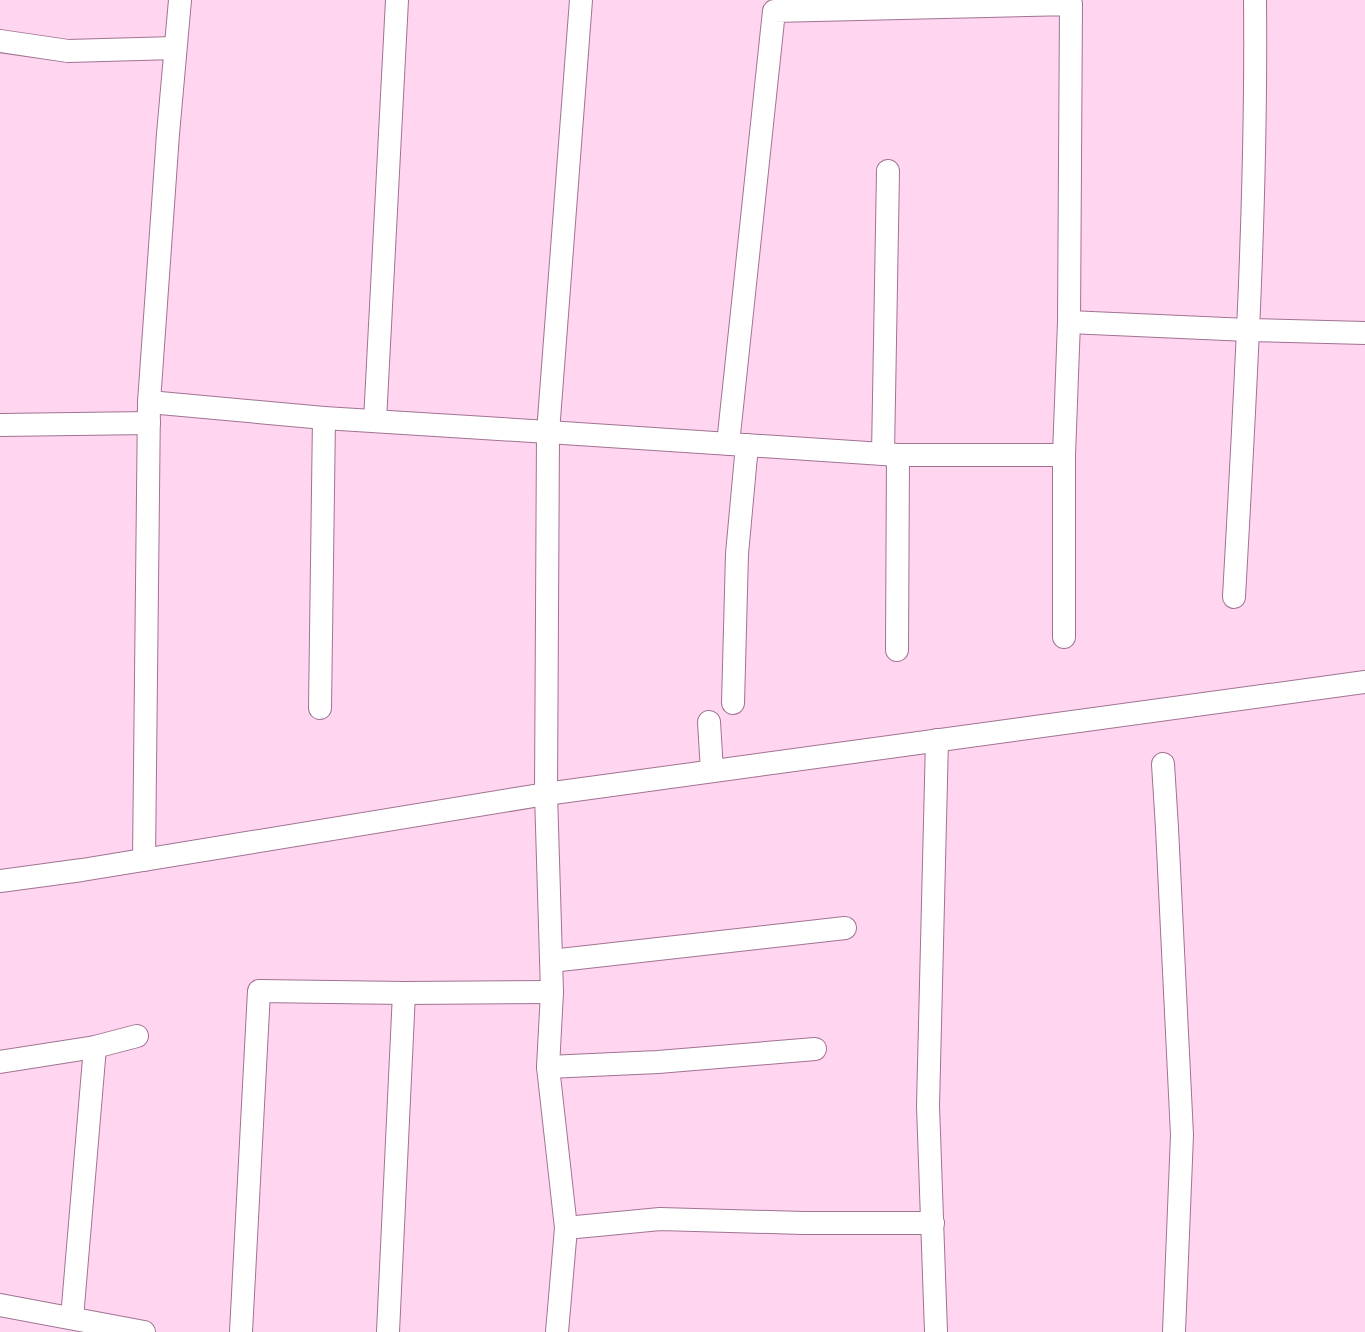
<svg xmlns="http://www.w3.org/2000/svg" width="1365" height="1332" font-family="'Work Sans',sans-serif">
  <style>
    .lines { fill: none; stroke-linecap: round; stroke-linejoin: round }
    .minor-casing { stroke: #a17392; stroke-width: 24 }
    .minor { stroke: #fff; stroke-width: 22 }
  </style>
  <rect width="100%" height="100%" fill="#ffd5f0"/>
  <g class="lines">
    <!-- minor casing -->
    <g class="minor-casing">
      <g id="minor">
        <path d="M0,41L68,51L175,48"/>
        <path d="M1069,322L1248,330L1365,333"/>
        <path d="M149,402L324,418L548,432L898,455H1064L1069,322L1071,4L774,11L728,444"/>
        <path d="M375,421L397,0"/>
        <path d="M0,425L149,423"/>
        <path d="M883,454L888,171"/>
        <path d="M1064,455V637"/>
        <path d="M1234,597C1245,398 1257,199 1255,0"/>
        <path d="M897,650L898,455"/>
        <path d="M733,703L737,554L747,445"/>
        <path d="M320,708L324,418"/>
        <path d="M709,722L712,771"/>
        <path d="M1163,764L1167,828L1182,1135L1174,1332"/>
        <path d="M144,860L149,402L168,134L180,0"/>
        <path d="M0,881L82,870L546,794L1365,682"/>
        <path d="M551,961L845,928"/>
        <path d="M0,1062L95,1047L137,1036"/>
        <path d="M548,1067L658,1062L815,1049"/>
        <path d="M566,1228L660,1219L803,1223H933"/>
        <path d="M0,1305L144,1332"/>
        <path d="M72,1318L95,1047"/>
        <path d="M241,1332L259,991L404,993L552,992"/>
        <path d="M388,1332L404,993"/>
        <path d="M557,1332L566,1228L548,1067L552,992L546,794L548,432L581,0"/>
        <path d="M936,1332L928,1106L937,740"/>
      </g>
    </g>
    <!-- minor -->
    <use href="#minor" class="minor"/>
  </g>
</svg>
